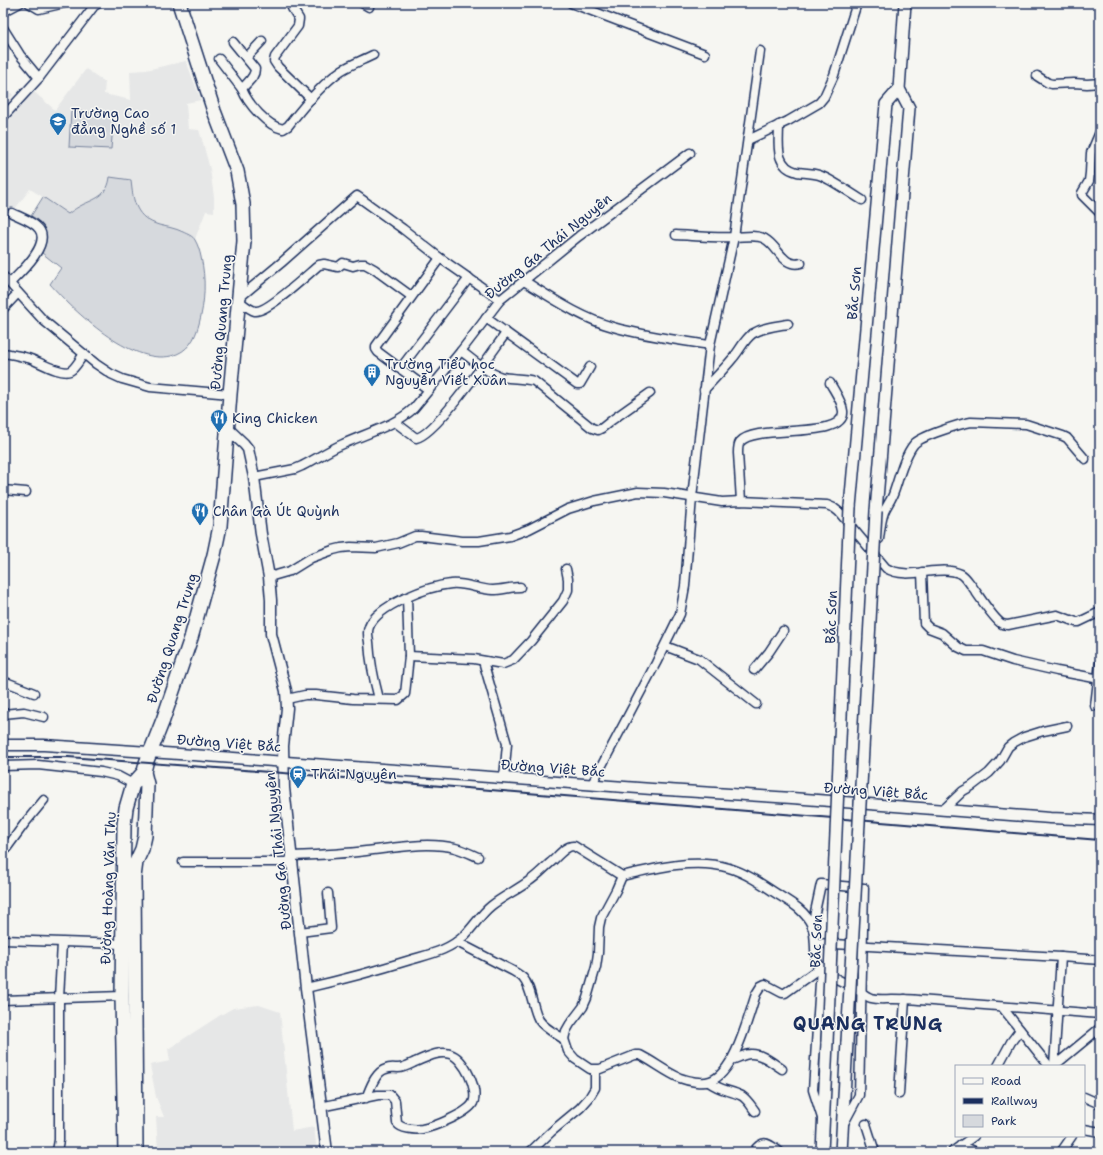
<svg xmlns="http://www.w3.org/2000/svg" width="1103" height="1155" font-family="'Shantell Sans',sans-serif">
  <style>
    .built { fill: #e6e7e7 }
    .green { fill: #d6d9dd; stroke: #78849e }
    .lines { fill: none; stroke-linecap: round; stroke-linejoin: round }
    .minor-casing { stroke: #1b2f5e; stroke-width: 11 }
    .tertiary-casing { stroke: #1b2f5e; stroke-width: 13 }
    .secondary-casing { stroke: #1b2f5e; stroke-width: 14 }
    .primary-casing { stroke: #1b2f5e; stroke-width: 16 }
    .minor { stroke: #f6f6f2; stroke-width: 8 }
    .tertiary { stroke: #f6f6f2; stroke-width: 10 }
    .secondary { stroke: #f6f6f2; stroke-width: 11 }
    .primary { stroke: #f6f6f2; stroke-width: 13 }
    .rail { stroke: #1b2f5e; stroke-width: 2 }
    .secondary-bridge-casing { stroke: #1b2f5e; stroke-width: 14; stroke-linecap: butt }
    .secondary-bridge { stroke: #f6f6f2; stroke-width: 11 }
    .labels { text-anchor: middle; stroke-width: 3; stroke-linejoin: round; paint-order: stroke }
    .poi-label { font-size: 14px; fill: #1b2f5e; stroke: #f6f6f2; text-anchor: start }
    .street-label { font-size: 14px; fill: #1b2f5e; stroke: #f6f6f2 }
    .district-label { font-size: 18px; font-weight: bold; letter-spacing: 1px; fill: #1b2f5e; stroke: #f6f6f2 }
  </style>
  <rect width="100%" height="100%" fill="#f6f6f2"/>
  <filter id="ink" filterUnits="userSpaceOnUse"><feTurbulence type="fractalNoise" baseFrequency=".025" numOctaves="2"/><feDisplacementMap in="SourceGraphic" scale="8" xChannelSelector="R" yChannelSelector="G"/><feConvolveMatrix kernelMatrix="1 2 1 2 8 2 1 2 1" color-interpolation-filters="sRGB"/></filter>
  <g filter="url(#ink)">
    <!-- built -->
    <g class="built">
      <path d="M186,61L201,100L186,103L188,129L199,130L203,143L210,169L214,197V212L206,211L195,239L201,258L204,287L200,319L195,338L188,347L179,353L164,357L152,356L143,354L128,348L95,327L71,307L50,284L61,268L42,253L46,242V234L40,222L31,216L43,197L30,189L3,225V122L4,123L33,91L55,110L86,69L105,82L104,94L131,100L130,71L146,70Z"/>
      <path d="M3,83L13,95L3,106Z"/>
      <path d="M259,1005L280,1012L292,1131L314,1127L317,1152H158L156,1117H164L156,1097L150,1065L170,1061L168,1049L219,1016L233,1008Z"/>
    </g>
    <!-- green -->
    <g class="green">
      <path d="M71,111L114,114L111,149L69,147Z"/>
      <path d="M110,177L131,180C133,202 136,218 159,225C167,227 175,228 183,232C187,234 193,236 195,240C198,245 200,252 201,257C206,279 205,302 199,324C195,339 188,352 171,356C130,365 75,312 50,284L61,268L42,253C49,239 46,223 31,216L43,197L68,214C73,210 78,207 84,204C98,198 108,194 110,177Z"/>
    </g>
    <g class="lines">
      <!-- minor casing -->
      <g class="minor-casing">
        <g id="minor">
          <path d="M29,3L39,9L65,3"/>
          <path d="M292,3V8L299,19L298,26L275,57L274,61L278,67L311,99"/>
          <path d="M362,3L369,7"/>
          <path d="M571,3L705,54"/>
          <path d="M3,12L20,3"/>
          <path d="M3,28L20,55L39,78"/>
          <path d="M233,42L255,69C255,78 247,82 242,89C248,104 267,126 283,129L288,126C302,108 324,82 342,70C352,64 363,60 373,55"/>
          <path d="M246,58L262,41"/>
          <path d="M219,59L242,89"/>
          <path d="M1037,76L1048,83L1052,84L1074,83L1087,84L1100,83"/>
          <path d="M3,117L39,78L88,14L94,6L99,3"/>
          <path d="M779,125C779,144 774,166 797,172C804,173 812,173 819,175C831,179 850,193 862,200"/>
          <path d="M1100,132L1091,153L1090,173L1089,181L1082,193V195L1100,213"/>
          <path d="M748,140L788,121L819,103L824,97L834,75L857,3"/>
          <path d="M676,235C696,236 715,238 735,237C744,237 757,234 765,239C778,246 783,268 801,263"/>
          <path d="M3,276L43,320L96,364L111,374L122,379L150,387L230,394"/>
          <path d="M524,281C552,298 581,318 613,327C645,336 677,340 710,345"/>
          <path d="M10,283C20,273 51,245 39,229C33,221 20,217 12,213"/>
          <path d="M239,298L281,263L357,196L403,229L440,258L500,300"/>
          <path d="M239,301C243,304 250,310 255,311C267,313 308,274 319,265L324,264L338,267L343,263L353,266L360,264H365L374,269L411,296"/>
          <path d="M3,309L18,293"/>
          <path d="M486,318L577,384H580L590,367"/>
          <path d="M461,351C473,360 487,373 502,377C512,379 523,378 534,381L592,428L598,430L602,428L612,420L650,393"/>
          <path d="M3,353C11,354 20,356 28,358C38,361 60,375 70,371C75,369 80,359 84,354"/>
          <path d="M400,369L469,278"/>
          <path d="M429,390L378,352L376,349V346L440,258"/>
          <path d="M704,390C714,379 724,369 733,358C740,350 744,340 752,334C763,327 776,326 788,324"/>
          <path d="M395,422L416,438C436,435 492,352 506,333"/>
          <path d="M254,477L295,469L302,466C316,459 329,450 343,444C367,433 395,426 414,408L461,351L500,300L579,236L690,153"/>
          <path d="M3,490L26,492"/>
          <path d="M741,501L738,453C738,449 738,445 740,442C755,423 846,441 843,411C842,401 835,392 830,383"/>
          <path d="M879,539C880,530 881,520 884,512C887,505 892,499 894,492C899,478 904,456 914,444C921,436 960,424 971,422L1026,424L1063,436L1067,438L1085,459"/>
          <path d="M922,572L924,623L929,628L942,633L958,647L966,651H983L1013,661L1057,671L1100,679"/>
          <path d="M269,577L290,571L311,558L333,550L341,548L351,547L376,548L398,543L415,536H421L462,541H479L510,536L529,529L568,509L594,501L638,492L664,493L722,502L741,501L827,505L834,508L839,512L886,568C909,582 938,563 961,574C965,576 968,581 971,585C978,594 993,619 1002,624C1002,624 1007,625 1008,625L1057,615L1076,622H1079L1100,612"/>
          <path d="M665,646L699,659L756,704"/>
          <path d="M409,656L474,659L503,664L513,660L531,641L563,601L568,590V579L566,569"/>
          <path d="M483,661L507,744L504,778"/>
          <path d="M754,670L769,652L783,631"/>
          <path d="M3,682H6L34,693"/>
          <path d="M287,699L305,695H316L353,699L398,700L405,694L409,656L407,597"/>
          <path d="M379,699C374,680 370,662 369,642C368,637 367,632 369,627C377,605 430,586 451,584C465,582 478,590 493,590C502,590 511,587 520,587"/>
          <path d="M1095,706L1100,663"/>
          <path d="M3,714L24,712L44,717"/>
          <path d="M3,766L38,765L101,772L118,776L133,784H137"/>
          <path d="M592,784L656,663L680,614L685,586L692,497L710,345L734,237L760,51"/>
          <path d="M943,810L963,791L972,786L989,773L1000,761L1008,747L1013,743L1024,737L1043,731L1067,726"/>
          <path d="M3,853L25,823L44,800"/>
          <path d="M292,856C317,855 342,854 366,851C394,848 427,841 455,848C463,850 471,854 478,857"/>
          <path d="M183,862H293"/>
          <path d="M622,876L616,890L601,918L599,927L598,953L596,967L587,998L583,1007L570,1024L566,1031L564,1039L568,1051L575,1059L590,1069H600L635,1055H640C654,1062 666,1072 680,1078C688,1081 702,1084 710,1081C735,1073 748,1017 756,994L761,986L765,984L782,993H785L821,967"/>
          <path d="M812,926L821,884L864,888L859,1095L843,1125"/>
          <path d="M300,932L331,928L328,893"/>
          <path d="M3,940L122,944"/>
          <path d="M457,942L513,971C516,973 520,975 523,978C532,988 532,1008 539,1020C544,1028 556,1034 564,1039"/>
          <path d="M816,943L1061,957L1100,960"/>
          <path d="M821,967L813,1090L822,1118"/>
          <path d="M306,988C341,980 375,971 410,960C430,954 448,951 465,935C474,926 481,914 491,906C502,897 517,890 529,881C537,876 543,869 550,863C557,858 565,845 574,846L622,876C655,868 695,858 729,868C746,873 762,884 777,894C790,902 805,910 812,926C816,936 814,948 816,958C819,973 842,981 853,987C859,990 865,996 871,998C878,1000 885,999 892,999C902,999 910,999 919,1000C980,1005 1040,1009 1100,1014"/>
          <path d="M3,1000L122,996"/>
          <path d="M1002,1007L1049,1066"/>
          <path d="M732,1060C738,1058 745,1054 750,1054C761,1053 773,1063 782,1069"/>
          <path d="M998,1066L1011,1042L1020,1030"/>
          <path d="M1054,1066L1061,957"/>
          <path d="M1054,1066L1100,1028"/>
          <path d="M709,1082C721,1091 730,1090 742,1096C748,1100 751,1106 755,1111"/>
          <path d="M899,1094L905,999"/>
          <path d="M1084,1097L1100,1104"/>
          <path d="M320,1107L378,1095H390L395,1101L397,1123C401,1129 415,1130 422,1129C434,1127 468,1113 473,1103C479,1090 464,1058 450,1054C439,1050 425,1058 415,1062C409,1065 404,1068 398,1068C394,1068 390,1067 386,1069C375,1072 370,1089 366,1098"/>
          <path d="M866,1124L875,1152"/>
          <path d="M1084,1129L1100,1132"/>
          <path d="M961,1145L976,1152"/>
          <path d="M3,1152H7"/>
          <path d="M54,1152L57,1151L59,1140V998L62,943"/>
          <path d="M530,1152L551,1132L580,1108L589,1098L595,1088V1070"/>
          <path d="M753,1152C764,1138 767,1143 780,1152"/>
          <path d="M952,1152L974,1136"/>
          <path d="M1061,1152L1072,1136"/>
        </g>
      </g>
      <!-- tertiary casing -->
      <g class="tertiary-casing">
        <g id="tertiary">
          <path d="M227,428L244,444L248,449L254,477L261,534L269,577L271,600V634L286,691L287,708L283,746L284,788L306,988L327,1152"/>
          <path d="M3,745H44L179,754L652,789L792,798L1050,818L1100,820"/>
        </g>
      </g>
      <!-- secondary casing -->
      <g class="secondary-casing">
        <g id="secondary">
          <path d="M850,507L886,104L899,89"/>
          <path d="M876,511L909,108L899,89L905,3"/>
          <path d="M822,1152L827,1042"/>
          <path d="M841,1152L847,1042"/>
        </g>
      </g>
      <!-- primary casing -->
      <g class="primary-casing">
        <g id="primary">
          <path d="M125,1152L122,996L124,825L126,808L133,784L144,772"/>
          <path d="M136,1152L134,877L136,862L142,849L145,836L147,784L144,772L146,763L163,720L191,638L214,555L220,526L230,394L244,241L243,204L237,171L214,111L179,3"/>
        </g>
      </g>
      <!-- minor -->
      <use href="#minor" class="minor"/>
      <!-- tertiary -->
      <use href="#tertiary" class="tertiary"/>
      <!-- secondary -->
      <use href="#secondary" class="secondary"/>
      <!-- primary -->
      <use href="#primary" class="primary"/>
      <!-- rail -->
      <path class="rail" d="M3,757H68L283,773L1100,840"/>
      <!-- secondary-bridge casing -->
      <g class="secondary-bridge-casing">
        <g id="secondary-bridge">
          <path d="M827,1042L850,507"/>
          <path d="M847,1042L876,511"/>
        </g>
      </g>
      <!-- secondary-bridge -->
      <use href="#secondary-bridge" class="secondary-bridge"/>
    </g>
  </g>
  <!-- icons -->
  <defs>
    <g id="university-pin" transform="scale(0.9)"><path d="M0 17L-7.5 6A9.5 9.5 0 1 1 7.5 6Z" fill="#1f6fb2" stroke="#f6f6f2"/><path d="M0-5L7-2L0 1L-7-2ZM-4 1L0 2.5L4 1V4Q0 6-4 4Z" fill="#fff"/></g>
    <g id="building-pin" transform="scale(0.9)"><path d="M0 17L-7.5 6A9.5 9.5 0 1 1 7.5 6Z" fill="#1f6fb2" stroke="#f6f6f2"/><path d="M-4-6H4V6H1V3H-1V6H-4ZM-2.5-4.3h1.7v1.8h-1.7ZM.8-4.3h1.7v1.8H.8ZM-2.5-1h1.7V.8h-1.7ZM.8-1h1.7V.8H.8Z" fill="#fff"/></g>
    <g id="restaurant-pin" transform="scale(0.9)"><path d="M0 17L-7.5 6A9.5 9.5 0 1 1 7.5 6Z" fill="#1f6fb2" stroke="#f6f6f2"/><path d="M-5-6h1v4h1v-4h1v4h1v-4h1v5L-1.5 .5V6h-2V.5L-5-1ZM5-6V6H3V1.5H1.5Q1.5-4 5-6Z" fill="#fff"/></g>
    <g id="station-pin" transform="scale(0.9)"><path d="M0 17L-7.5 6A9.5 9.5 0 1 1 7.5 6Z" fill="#1f6fb2" stroke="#f6f6f2"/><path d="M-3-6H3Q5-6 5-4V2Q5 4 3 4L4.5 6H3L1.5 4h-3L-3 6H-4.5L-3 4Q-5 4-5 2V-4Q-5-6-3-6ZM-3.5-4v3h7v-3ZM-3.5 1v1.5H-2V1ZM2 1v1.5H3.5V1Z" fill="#fff"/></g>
  </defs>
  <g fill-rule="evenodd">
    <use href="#university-pin" x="58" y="121"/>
    <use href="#building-pin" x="372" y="372"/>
    <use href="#restaurant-pin" x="219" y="418"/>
    <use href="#restaurant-pin" x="200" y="511"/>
    <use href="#station-pin" x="298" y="774"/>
  </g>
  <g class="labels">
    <!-- poi labels -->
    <g class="poi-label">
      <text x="71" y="118">Trường Cao<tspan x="71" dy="16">đẳng Nghề số 1</tspan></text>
      <text x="385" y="369">Trường Tiểu học<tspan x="385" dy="16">Nguyễn Viết Xuân</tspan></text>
      <text x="232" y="423">King Chicken</text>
      <text x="213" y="516">Chân Gà Út Quỳnh</text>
      <text x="311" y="779">Thái Nguyên</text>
    </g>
    <!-- street labels -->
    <g class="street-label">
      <text transform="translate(548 246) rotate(-39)" y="5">Đường Ga Thái Nguyên</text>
      <text transform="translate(854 293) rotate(-85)" y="5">Bắc Sơn</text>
      <text transform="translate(221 322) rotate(-85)" y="5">Đường Quang Trung</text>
      <text transform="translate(831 617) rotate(-88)" y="5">Bắc Sơn</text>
      <text transform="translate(172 638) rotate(-72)" y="5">Đường Quang Trung</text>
      <text transform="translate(229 743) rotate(4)" y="5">Đường Việt Bắc</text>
      <text transform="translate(553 768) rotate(4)" y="5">Đường Việt Bắc</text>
      <text transform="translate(876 791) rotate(4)" y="5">Đường Việt Bắc</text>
      <text transform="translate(278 851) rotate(-96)" y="5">Đường Ga Thái Nguyên</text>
      <text transform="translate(108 888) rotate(-88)" y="5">Đường Hoàng Văn Thụ</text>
      <text transform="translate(816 941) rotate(-88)" y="5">Bắc Sơn</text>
    </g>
    <!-- district labels -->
    <g class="district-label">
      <text x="868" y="1030">QUANG TRUNG</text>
    </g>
  </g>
  <!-- margin -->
  <rect width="1103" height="1155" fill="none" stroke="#f6f6f2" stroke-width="16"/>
  <rect x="8" y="8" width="1087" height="1139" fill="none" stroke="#1b2f5e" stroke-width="1.5" filter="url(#ink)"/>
  <!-- legend -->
  <rect x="955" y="1065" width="130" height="72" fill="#f6f6f2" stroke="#9ea6b7"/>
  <rect x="963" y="1078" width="20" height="6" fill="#f6f6f2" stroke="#9ea6b7"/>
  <text x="991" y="1085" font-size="12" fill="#1b2f5e">Road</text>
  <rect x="963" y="1098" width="20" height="6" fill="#1b2f5e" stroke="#9ea6b7"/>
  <text x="991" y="1105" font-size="12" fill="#1b2f5e">Railway</text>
  <rect x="963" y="1115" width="20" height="12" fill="#d6d9dd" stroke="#9ea6b7"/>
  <text x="991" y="1125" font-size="12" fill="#1b2f5e">Park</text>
</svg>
